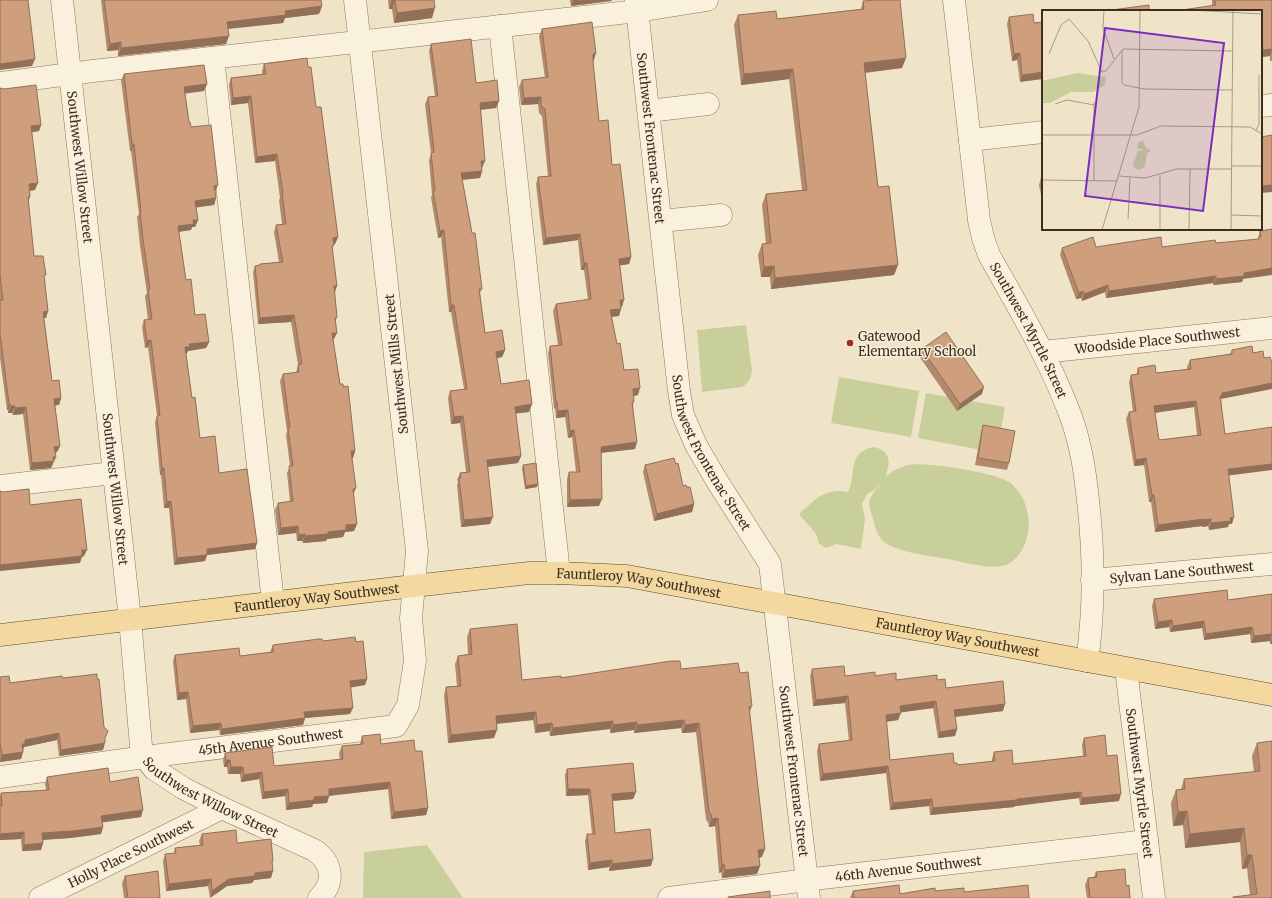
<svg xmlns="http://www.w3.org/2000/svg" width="1272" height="898" font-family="Merriweather,serif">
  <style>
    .green { fill: #c9cf9b }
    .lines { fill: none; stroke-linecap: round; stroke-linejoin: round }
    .minor-casing { stroke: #8d765c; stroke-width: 23 }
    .major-casing { stroke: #5b4430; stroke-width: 23 }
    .minor { stroke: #faf1dc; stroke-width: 22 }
    .major { stroke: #f3d9a0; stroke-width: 22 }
    .wall { fill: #b2896c; fill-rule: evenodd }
    .shaded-wall { fill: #916f58 }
    .building { fill: #cf9f7d; stroke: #916f58; fill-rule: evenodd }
    .poi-dot { fill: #9e2a2b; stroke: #f7eed8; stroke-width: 1.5 }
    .labels { text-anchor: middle; stroke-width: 3; stroke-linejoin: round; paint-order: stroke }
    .street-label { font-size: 13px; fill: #3d2e20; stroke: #f7eed8 }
    .poi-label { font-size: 13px; fill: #3d2e20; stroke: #f7eed8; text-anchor: start }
    .inset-road { fill: none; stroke: #a89b85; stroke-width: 1 }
    .view { fill: #7b2cbf; fill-opacity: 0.15; stroke: #7b2cbf; stroke-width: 2 }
    .inset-edge { fill: none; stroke: #3d2e20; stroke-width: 2 }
  </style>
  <rect width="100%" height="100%" fill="#f0e4c8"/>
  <!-- green -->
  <g class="green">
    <path d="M746,325L752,371L750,379L746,384L742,387L702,392L697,330Z"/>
    <path d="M839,377L919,391L911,437L831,423Z"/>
    <path d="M926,393L1005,407L997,453L918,438Z"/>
    <path d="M873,447C893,451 890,464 885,478C889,472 900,467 908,465C923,461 1004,473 1013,485C1016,489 1020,493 1022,497C1033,517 1031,549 1010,563C997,572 963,562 948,559C931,556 893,552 882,540C876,533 875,526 873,518C870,510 867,503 872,495C874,490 879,487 881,483L874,490L867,494L862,504L865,519L861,549L836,544L826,548L819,544L816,534L799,514C815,500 825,487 848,492C857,475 846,453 873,447Z"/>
    <path d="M427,845L463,898H363L364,852Z"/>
  </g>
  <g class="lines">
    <!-- minor casing -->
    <g class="minor-casing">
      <g id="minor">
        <path id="s1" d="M62,0L130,619L141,746L145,757L154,769L183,788L222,808L314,850C332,862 336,882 319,898"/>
        <path id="s2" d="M636,0L679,391L683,415L696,445L717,481L770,564L809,898"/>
        <path id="s3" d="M954,0L979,220L983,238L989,255C1017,305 1047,355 1068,409C1079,436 1084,463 1087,492C1094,548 1095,606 1087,661"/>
        <path d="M500,26L559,573"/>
        <path d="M213,58L273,602"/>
        <path d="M0,83L93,71L638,11L707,0"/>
        <path d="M1261,106L1272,105"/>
        <path d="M649,111L708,104"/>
        <path d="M970,140L1043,132"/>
        <path d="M661,221L721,215"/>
        <path id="s4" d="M1043,352L1272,328"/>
        <path d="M0,486L113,473"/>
        <path id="s5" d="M1092,580L1272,564"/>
        <path id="s6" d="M1126,669L1154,898"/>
        <path id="s7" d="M0,777L145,757L396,726L408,705L415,661L411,618L417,551L355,0"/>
        <path id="s8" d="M40,898L222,808"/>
        <path id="s9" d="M669,898L822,878L1147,841"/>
      </g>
    </g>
    <!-- major casing -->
    <g class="major-casing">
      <g id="major">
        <path id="s10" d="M0,635L396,588L529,573H559L627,576L1272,695"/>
      </g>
    </g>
    <!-- minor -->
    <use href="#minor" class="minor"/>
    <!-- major -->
    <use href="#major" class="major"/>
  </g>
  <!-- wall -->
  <g class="wall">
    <path d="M101,0H321L322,6L319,14L285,18L283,23L228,29L226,44L118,56V50L107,51Z"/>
    <path d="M388,0H434L432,18L394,23L392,9H389Z"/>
    <path d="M570,0H612L611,1L571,6Z"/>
    <path d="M1212,0H1272V61H1270V56L1261,57V11L1212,6Z"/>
    <path d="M863,1L902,68L865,73L878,187L898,265L894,275L771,289L770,277H761L758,255L762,244H766L762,205L766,194L802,190L789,79L741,85L734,25L738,15L777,19L861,9Z"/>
    <path d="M1009,17L1034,23L1043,22L1020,82L1017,60L1012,61L1007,24Z"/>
    <path d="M542,29L594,60L593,61L599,121L612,165L631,257L629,264L620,265L622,307H621L619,316L612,317L617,344L624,370L638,395L634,396L633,406L635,449L601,453L599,506L567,507V479L569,472H576L572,437L568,438L565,417L556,418L555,408L554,409L548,353L550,346L558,345L553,311L556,304L588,300L584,270H581L578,240L543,245L536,184L538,177L548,176L542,116L539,113L538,104L521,105L519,87L522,80L545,78L539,36Z"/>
    <path d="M431,44L476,83L499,101L496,108L480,110L482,171L480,178L462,180L482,289L480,293L485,333L505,350L502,357L497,358L501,384L532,404L529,412L515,413L521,456L518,463L488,467L490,524L461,527L457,485L458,482L457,480L460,473L466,472L460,423L451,424L448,398L450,391L464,389L451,312H449L441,237L438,238L431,198L432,195L429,160L431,154L425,104L428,97L435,96L429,51Z"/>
    <path d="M264,64L308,67L316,107L338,237L335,244H334L332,249L334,292L337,317L335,323L334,339L333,340L340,384L355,451L353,458H352L353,495L357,524L354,531L345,532L343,537L327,539L326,541L303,543L302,541H297L296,533L278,535L275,510L278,503L290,502L287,473L290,466L286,435L287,431L280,381L283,374L296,373L298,365L291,322L258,324L253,272L255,266L259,265L260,264L279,262L274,232L276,225L282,224L279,200L280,198L275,161L255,163L248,103L231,105L229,85L231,78L262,74V71Z"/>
    <path d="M124,74L207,84L204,91L185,93L189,122L191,127L215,192L216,198L214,205L196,207L198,220L195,227H192L191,230L179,232L186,280L195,315L209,342L206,348L188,351L187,353L186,354L192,398L200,438L257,543L255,549L207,555L205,561L174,565L169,508H164L161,475H160L155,422L157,416L148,347L145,348L142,327L144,320H148L145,296L147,293L140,246L137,217L139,214L131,151H130L121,80Z"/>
    <path d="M0,88L41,125L39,131L31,132L35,190L30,191V197L28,203L34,256L44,279L48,311L46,318H44L52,381L61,398L59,405H55L60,446L57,452L55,453L53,463L51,468L30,470L23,414L13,415L12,413H8V410H7L0,358Z"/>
    <path d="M1041,178H1043V204L1039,185Z"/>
    <path d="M1272,229L1243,279L1242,282L1213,285V283L1106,298L1105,292L1082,301L1081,298L1076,299L1060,255L1062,248L1096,247H1162L1216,243L1258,239V238L1260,231Z"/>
    <path d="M1252,346L1221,399L1229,476L1232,524H1229L1228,527L1209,530L1208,526L1202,527V526L1155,532L1151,502H1149L1144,465L1134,466L1126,419L1129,412H1133L1129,382L1131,375H1136L1138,368L1156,373L1187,369V367L1190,360L1230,354L1232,350ZM1194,407L1197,435L1159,440L1155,413Z"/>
    <path d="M922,349L982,394L957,411L919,356Z"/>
    <path d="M983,425L1009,463L1007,470L975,465L981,432Z"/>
    <path d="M523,465L538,484L537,487L525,489L522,469Z"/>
    <path d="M645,465L683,486L687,487L694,504L692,512L654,521L643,472Z"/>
    <path d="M1272,594V644H1270V641L1251,643L1250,634L1204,640L1202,628L1170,632L1169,627L1155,629L1152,606L1154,599L1228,600Z"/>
    <path d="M470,629L522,680L681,669L740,673L752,706L750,712L762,857L759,858L760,866L757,874L722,878L721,872L719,873L715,826L709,827L708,822L706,820L696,732L682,733L681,728L634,733V730L610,733V729L550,736L549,731L535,733L533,720L497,724L494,738L448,743L444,695L446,687L457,686L455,664L458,656L468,654L467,637Z"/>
    <path d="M323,641L356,642L367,679L365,685L351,687L350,714L305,718L303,725L220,735L219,730L190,733L186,699L177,700L173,661L175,655L240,656L270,652L273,645Z"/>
    <path d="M812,669L845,676H875L896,680H937L946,688L1003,711L955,717L957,729L955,736L938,738L933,708L900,712L898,720L886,722L890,760L954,763L957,765L992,762V759L994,752L1013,764L1083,756L1082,745L1084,738L1107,756L1119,801L1080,805L1079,798L1015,806L1014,807L930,815L929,806L890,810L886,773L820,781L817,751L819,744L849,741L845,703L813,706L810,676Z"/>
    <path d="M0,677L10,683L63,678L97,679L105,739L103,750L59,756L57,740L24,747L23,750V752L21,759L0,762Z"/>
    <path d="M362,736L381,744L415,751L428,808L426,815L391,819L388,789L329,796L327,803L313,804L312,807L286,810L285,796L262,799L259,779L241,782L240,774H228L227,767H224L223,760L225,753L274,766L340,760L339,753L342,746L360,744Z"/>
    <path d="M1257,743L1272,898H1233V897L1250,895L1247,868L1242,869L1240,842L1185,848L1183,825L1173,826L1171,803L1176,790L1181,789L1184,779L1254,772L1252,756Z"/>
    <path d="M567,769L636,792L633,799L613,801L615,833L651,866L609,871V867L588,870L585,841L587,834H592L588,795L566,796L565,775Z"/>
    <path d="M47,777L110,782L141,817L102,822L103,827L101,834L70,838L43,840V843L41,850L22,851L21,839L0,840V796L1,793L46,790L45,784Z"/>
    <path d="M202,834L237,843L272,864L271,878L254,880L252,883L227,886L210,898L208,886L166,891L163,861L165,854L174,853L175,848L200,845L199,841Z"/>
    <path d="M1096,872L1126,886L1130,898H1087L1085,885L1088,878L1094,877Z"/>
    <path d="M125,876L160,898H124L122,883Z"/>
    <path d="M853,891L900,894L935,891L964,892L1029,898H850Z"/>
  </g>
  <!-- shaded-wall -->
  <g class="shaded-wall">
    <path d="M392,0H395L392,9H389Z"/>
    <path d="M573,0H612L611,1L571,6Z"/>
    <path d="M322,6L319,14L285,18L283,23L225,29L227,22L285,11Z"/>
    <path d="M435,8L432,18L394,23L397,13Z"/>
    <path d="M229,36L226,44L118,56L121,48Z"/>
    <path d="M121,42L118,50L107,51L110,44Z"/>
    <path d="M1272,49L1270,56L1261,57L1263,50Z"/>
    <path d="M596,53L594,60L591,61L593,54Z"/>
    <path d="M1020,53L1017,60L1012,61L1014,54Z"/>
    <path d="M906,58L902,68L860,73L864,63Z"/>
    <path d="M35,59L32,66L0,70V64Z"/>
    <path d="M793,69L789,79L741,85L744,74Z"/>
    <path d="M1043,72V79L1020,82L1022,75Z"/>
    <path d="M207,84L204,91L182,94L184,87Z"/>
    <path d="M251,96L248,103L231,105L233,98Z"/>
    <path d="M541,97L538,104L521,105L524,98Z"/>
    <path d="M499,101L496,108L477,110L480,103Z"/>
    <path d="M41,125L39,131L28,133L31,126Z"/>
    <path d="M132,144H134L131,151H130Z"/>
    <path d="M277,154L275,161L255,163L257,157Z"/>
    <path d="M481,161H485L482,168Z"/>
    <path d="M482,171L480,178L459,180L461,173Z"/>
    <path d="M38,183L35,190L27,191L29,184Z"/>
    <path d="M218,185L215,192L214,186Z"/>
    <path d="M1272,185V192L1261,193V186Z"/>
    <path d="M216,198L214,205L193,208L195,201Z"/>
    <path d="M193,220H198L195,227H192L191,230L175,232L178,226Z"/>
    <path d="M444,230L441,237L438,238L440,231Z"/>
    <path d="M580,234L578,240L543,245L546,238Z"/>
    <path d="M338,237L335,244L330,245L333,238Z"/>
    <path d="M631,257L629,264L617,266L619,259Z"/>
    <path d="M584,263H587L584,270H581Z"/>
    <path d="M898,265L894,275L771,289L775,278Z"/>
    <path d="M774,266L770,277H761L764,267Z"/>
    <path d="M1272,268V275L1243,279L1242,282L1213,285L1216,279L1244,273Z"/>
    <path d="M1216,276L1213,283L1106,298L1109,291Z"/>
    <path d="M1108,285L1105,292L1082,301L1084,294Z"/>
    <path d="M334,286H337L335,292L331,293Z"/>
    <path d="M1083,291L1081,298L1076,299L1079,293Z"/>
    <path d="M620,300H624L622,307H618Z"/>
    <path d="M451,305H454L451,312H449Z"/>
    <path d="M621,309L619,316L608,317L610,310Z"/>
    <path d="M48,311L46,318H41L43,312Z"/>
    <path d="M294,315L291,322L258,324L260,318Z"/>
    <path d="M332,333H337L334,339L330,340Z"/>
    <path d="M151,340L148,347L145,348L147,341Z"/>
    <path d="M209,342L206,348L188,351L187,353L183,354L185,347L189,344Z"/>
    <path d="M505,350L502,357L493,359L496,352Z"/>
    <path d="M1272,383V389L1221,399L1218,403L1222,393Z"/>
    <path d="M984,387L982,394L957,411L960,404Z"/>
    <path d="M640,388L638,395L631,396L633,389Z"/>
    <path d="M61,398L59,405L52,406L54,399Z"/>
    <path d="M557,401L555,408L554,409L556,402Z"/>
    <path d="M1196,401L1194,407L1152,413L1154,406Z"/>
    <path d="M9,404H10L8,410H7Z"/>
    <path d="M532,404L529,412L512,414L515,407Z"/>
    <path d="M11,406H15L12,413H8Z"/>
    <path d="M26,407L23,414L13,415L15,408Z"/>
    <path d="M568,410L565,417L556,418L558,411Z"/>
    <path d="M463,416L460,423L451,424L454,417Z"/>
    <path d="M574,430L572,437L568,438L570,431Z"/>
    <path d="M637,442L635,449L598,453L601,447Z"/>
    <path d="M60,446L57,452L52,453L54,447Z"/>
    <path d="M351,451H355L353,458H349Z"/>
    <path d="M521,456L518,463L485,467L487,460Z"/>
    <path d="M53,457H56L51,468L30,470L32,463Z"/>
    <path d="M1146,458L1144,465L1134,466L1136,460Z"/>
    <path d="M1272,464V470L1225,476L1228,469Z"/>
    <path d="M162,468H164L161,475H160Z"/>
    <path d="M538,484L537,487L525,489L526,486Z"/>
    <path d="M356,488L353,495V489Z"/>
    <path d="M1152,495H1154L1151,502H1149Z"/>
    <path d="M602,499L599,506L567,507L570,500Z"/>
    <path d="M171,501L169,508H164L167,502Z"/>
    <path d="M694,504L692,512L654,521L657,514Z"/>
    <path d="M493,517L490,524L461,527L464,520Z"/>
    <path d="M1234,517L1232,524H1229L1228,527L1209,530L1211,523Z"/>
    <path d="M1204,519L1202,526L1155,532L1158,525Z"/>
    <path d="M1211,519L1208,526L1202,527L1204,520Z"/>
    <path d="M357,524L354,531L345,532L343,537L327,539L326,541L303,543L305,536L328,532L346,525Z"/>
    <path d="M298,526L296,533L278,535L281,528Z"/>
    <path d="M305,534L302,541H297L299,535Z"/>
    <path d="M257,543L255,549L207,555L205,561L174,565L177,558L207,549Z"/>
    <path d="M82,550H87L84,556L82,557L80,563L0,571V565Z"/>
    <path d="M1172,620L1169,627L1155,629L1158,622Z"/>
    <path d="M1204,621L1202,628L1170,632L1173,626Z"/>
    <path d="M1252,627L1250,634L1204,640L1206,634Z"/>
    <path d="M1272,634L1270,641L1251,643L1254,636Z"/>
    <path d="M1272,638V644H1270Z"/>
    <path d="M367,679L365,685L348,688L350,681Z"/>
    <path d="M188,692L186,699L177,700L179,693Z"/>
    <path d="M848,696L845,703L813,706L816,700Z"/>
    <path d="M936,701L933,708L897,713L900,706Z"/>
    <path d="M1005,704L1003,711L952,717L954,710Z"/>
    <path d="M353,708L350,714L305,718L303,725L220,735L222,729L304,712Z"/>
    <path d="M536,712L533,720L493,724L496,716Z"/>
    <path d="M901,713L898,720L883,722L886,715Z"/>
    <path d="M684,720L681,728L634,733L637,725Z"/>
    <path d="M613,721L610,729L550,736L553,728Z"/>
    <path d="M637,722L634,730L610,733L613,725Z"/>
    <path d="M221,723L219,730L190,733L193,726Z"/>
    <path d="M552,723L549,731L535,733L537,725Z"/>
    <path d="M699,723L696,732L682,733L685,725Z"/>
    <path d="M957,729L955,736L938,738L940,732Z"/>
    <path d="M497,730L494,738L448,743L451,735Z"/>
    <path d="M108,731L102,744L105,743L103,750L59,756L61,750L105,738Z"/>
    <path d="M59,733L57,740L24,747L23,750L22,744L25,740Z"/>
    <path d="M23,752L21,759L0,762L2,755Z"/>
    <path d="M226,760H230L227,767H224Z"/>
    <path d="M888,766L886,773L820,781L823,774Z"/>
    <path d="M231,767H243L240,774H228Z"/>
    <path d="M262,772L259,779L241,782L244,775Z"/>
    <path d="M390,782L388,789L326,796L329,789Z"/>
    <path d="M288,789L285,796L262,799L264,792Z"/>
    <path d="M568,789H590L588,795L566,796Z"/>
    <path d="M636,792L633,799L610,801L612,794Z"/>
    <path d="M1081,792L1079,798L1015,806L1014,807L930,815L933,808Z"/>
    <path d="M1121,794L1119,801L1080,805L1082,798Z"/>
    <path d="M329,796L327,803L313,804L312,807L286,810L289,803L314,797Z"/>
    <path d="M932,799L929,806L890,810L893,803Z"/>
    <path d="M428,808L426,815L391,819L394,812Z"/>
    <path d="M143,810L141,817L99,823L101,816Z"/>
    <path d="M1187,811L1183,825L1173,826L1178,812Z"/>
    <path d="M718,818L715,826L709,827L712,819Z"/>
    <path d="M103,827L101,834L70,838L40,840L42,833Z"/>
    <path d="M1244,828L1240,842L1185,848L1190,834Z"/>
    <path d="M24,832L21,839L0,840V834Z"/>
    <path d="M43,843L41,850L22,851L24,845Z"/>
    <path d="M765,849L762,857L755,858L758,850Z"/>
    <path d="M1247,855H1252L1247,868L1242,869Z"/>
    <path d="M653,859L651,866L609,871L612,864Z"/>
    <path d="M612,860L609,867L588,870L590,863Z"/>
    <path d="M724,864L721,872L719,873L722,865Z"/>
    <path d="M760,866L757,874L722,878L725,870Z"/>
    <path d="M273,871L271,878L254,880L252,883L227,886L210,898L212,891L229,879L255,873Z"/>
    <path d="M211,879L208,886L166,891L169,884Z"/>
  </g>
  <!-- building -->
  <g class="building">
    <path d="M0,0H28L35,59L0,64Z"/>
    <path d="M104,0H321L322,6L285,11L286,15L227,22L229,36L121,48V42L110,44Z"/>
    <path d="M395,0H434L435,8L397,13Z"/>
    <path d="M876,0H900L906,58L864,63L878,187L889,186L898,265L775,278L774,266L764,267L762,244L771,243L766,194L807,190L793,69L744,74L738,15L776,11L777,19L864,9L863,1Z"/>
    <path d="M1215,0H1272V49L1263,50L1262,41L1261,42V11H1175L1216,5Z"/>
    <path d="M1149,5V11H1104Z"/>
    <path d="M1033,14L1034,23L1043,22V72L1022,75L1020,53L1014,54L1009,17Z"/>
    <path d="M592,22L596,53L593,54V61L599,121L608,120L612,165L620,164L631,257L619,259L624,300H620L621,309L610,310L617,344L620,343L624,370L638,369L640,388L633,389L634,402H632L637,442L601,447L602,499L570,500L569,472H580L574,430L570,431L568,410L558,411L557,401L556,402L550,346L562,345L556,304L591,299L587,263H584L580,234L546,238L538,177L551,176L545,109L541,106V97L524,98L522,80L548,77L542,29Z"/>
    <path d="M471,39L476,83L497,80L499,101L480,103L485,161H481L482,171L461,173L472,233H475L482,289H479L485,333L502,330L505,350L496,352L501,384L529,380L532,404L515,407L521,456L487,460L493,517L464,520L459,478H461L460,473L470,472L463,416L454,417L450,391L467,389L454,305H451L444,230L440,231L433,191H435L431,153L434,152L428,97L438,96L431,44Z"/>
    <path d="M307,58L308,67H311L316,107H321L338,237L333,238L334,245L332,246L337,286H334L337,317L335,318L337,333H332L340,384H343V387L348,386L355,451H351L356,488L353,489L357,524L346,525V530L328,532V534L305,536V534L299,535L298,526L281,528L278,503L293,501L289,466H293L288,428H290L283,374L299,372L298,365L302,364L294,315L260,318L255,266L260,265V264L283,262L276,225L286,224L282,193H283L277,154L257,157L251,96L233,98L231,78L266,74L264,64Z"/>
    <path d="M204,65L207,84L184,87L189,122H190L191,127L211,125L218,185L214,186L216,198L195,201L198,220H193L194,224L178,226L186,280L191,279L195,315L205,314L209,342L189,344L190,347H185L192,398L195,397L200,438L215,436L219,473L247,469L257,543L207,549V555L177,558L171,501L167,502L164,468H162L157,416L160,415L151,340L147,341L144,320L152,319L148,290L150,289L143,239L140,211H141L134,144H132L124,74Z"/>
    <path d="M36,85L41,125L31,126L38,183L29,184L30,197H28L34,256H43L46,275H44L48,311L43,312L52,381L59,380L61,398L54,399L60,446L54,447L56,457H53L54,461L32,463L26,407L15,408V406H11L10,404H9L0,333V300H3L0,275V88L4,89Z"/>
    <path d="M1272,135V185L1261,186V137Z"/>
    <path d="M1041,178H1043V186Z"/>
    <path d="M1272,229V268L1244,273V276L1216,279V276L1109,291L1108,285L1084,294L1083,291L1079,293L1062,248L1093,237L1096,247L1161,237L1162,247L1215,240L1216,243L1259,239V237H1261L1260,231Z"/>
    <path d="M946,332L984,387L960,404L922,349Z"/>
    <path d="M1252,346L1253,353L1263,351L1264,358L1270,357L1272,363V383L1222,393V395L1220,396L1225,434L1272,427V464L1228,469L1234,517L1230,518L1231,521L1211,523V519L1204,520V519L1158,525L1154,495H1152L1146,458L1136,460L1129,412L1136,411L1131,375L1139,374L1138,368L1155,365L1156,373L1191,369L1190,360L1232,354V350ZM1196,401L1201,435L1159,440L1154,406Z"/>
    <path d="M983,425L1015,431L1009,463L978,458Z"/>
    <path d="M674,458L676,464L678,463L683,486L686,485L687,487H690L694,504L657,514L645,465Z"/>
    <path d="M536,463L538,484L526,486L523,465Z"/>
    <path d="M29,489L30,505L81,499L87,550H82V556L0,565V491L3,492Z"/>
    <path d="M1227,590L1228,600L1272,594V634L1254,636L1252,627L1206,634L1204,621L1173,626L1172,620L1158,622L1154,599Z"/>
    <path d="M517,624L522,680L561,676V678L671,661H680L681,669L738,663L740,673L748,672L752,706L749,707L765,849L758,850L760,866L725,870L724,864L722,865L718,818L712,819L711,814L709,812L699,723L685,725L684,720L637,725V722L613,725V721L553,728L552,723L537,725L536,712L496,716L497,730L451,735L446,687L461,686L458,656L472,654L470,629Z"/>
    <path d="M355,637L356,642L363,641L367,679L350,681L353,708L304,712L305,718L222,729L221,723L193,726L188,692L179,693L175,655L239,648L240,656L273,652V645L319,639H322L323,641Z"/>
    <path d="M844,666L845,676L875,672V676L896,673V680L937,675V680L945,679L946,688L1003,681L1005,704L954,710L957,729L940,732L936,701L900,706L901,713L886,715L890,760L953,753L954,763H957V765L995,761L994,752L1012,750L1013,764L1086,756L1084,738L1105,735L1107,756L1117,755L1121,794L1082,798L1081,792L1017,799V800L933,808L932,799L893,803L888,766L823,774L819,744L852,740L848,696L816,700L812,669Z"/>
    <path d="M97,674V679H99L104,727L108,731L105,738V743L61,750L59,733L25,740V744H22L23,752L2,755L0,743V677L9,676L10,683L62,676L63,678Z"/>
    <path d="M380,734L381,744L414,740L415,751H422L428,808L394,812L390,782L329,789V796L314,797V800L289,803L288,789L264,792L262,772L244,775L243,767H231L230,760H226L225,753L272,747L274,766L343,759L342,746L363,744L362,736Z"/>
    <path d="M1272,741V898H1233V897L1257,894L1252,855H1247L1244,828L1190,834L1187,811L1178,812L1176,790L1185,789L1184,779L1260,771L1257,743Z"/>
    <path d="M633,763L636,792L612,794L615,833L650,829L653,859L612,864V860L590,863L587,834H595L590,789H568L567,769Z"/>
    <path d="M108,768L110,782L138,777L143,810L101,816L103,827L73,831L42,833L43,843L24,845V832L0,834V806H2L1,793L49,790L47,777Z"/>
    <path d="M236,830L237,843L271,839L273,861H272L273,871L255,873V876L229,879L212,891L211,879L169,884L165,854L176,853L175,848L203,845L202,834Z"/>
    <path d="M1125,869L1126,886L1129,885L1130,898H1090L1088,878L1097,877L1096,872Z"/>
    <path d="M158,871L160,898H128L125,876Z"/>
    <path d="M899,885L900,894L935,888V891L964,888V892L1028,885L1029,898H854L853,891Z"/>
    <path d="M770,891V898H728V897Z"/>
  </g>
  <!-- markers -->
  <circle class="poi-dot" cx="850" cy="343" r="4"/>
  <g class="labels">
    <!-- street labels -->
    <g class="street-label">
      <text dy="5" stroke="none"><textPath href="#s2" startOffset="139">Southwest Frontenac Street</textPath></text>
      <text dy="5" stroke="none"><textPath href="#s1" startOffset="168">Southwest Willow Street</textPath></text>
      <text dy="5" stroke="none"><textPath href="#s3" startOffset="343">Southwest Myrtle Street</textPath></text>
      <text dy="5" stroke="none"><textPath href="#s4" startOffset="115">Woodside Place Southwest</textPath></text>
      <text transform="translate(396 364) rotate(-96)" y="5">Southwest Mills Street</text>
      <text dy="5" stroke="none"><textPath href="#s2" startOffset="463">Southwest Frontenac Street</textPath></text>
      <text dy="5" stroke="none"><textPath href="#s1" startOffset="492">Southwest Willow Street</textPath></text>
      <text dy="5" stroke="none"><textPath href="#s5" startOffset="90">Sylvan Lane Southwest</textPath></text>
      <text dy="5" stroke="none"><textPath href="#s10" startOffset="643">Fauntleroy Way Southwest</textPath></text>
      <text dy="5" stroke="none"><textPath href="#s10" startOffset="319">Fauntleroy Way Southwest</textPath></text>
      <text dy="5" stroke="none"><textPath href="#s10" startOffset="967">Fauntleroy Way Southwest</textPath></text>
      <text dy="5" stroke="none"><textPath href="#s7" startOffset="273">45th Avenue Southwest</textPath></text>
      <text dy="5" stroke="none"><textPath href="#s2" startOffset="799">Southwest Frontenac Street</textPath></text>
      <text dy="5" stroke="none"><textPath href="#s6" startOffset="115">Southwest Myrtle Street</textPath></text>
      <text dy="5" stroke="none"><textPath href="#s1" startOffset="840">Southwest Willow Street</textPath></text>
      <text dy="5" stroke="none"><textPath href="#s8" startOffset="101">Holly Place Southwest</textPath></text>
      <text dy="5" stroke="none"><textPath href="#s9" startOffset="241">46th Avenue Southwest</textPath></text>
    </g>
    <!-- poi labels -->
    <g class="poi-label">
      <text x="858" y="341">Gatewood<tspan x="858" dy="15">Elementary School</tspan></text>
    </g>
  </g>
  <!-- overview -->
  <g transform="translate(1042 10)">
    <rect width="220" height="220" fill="#f0e4c8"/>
    <path d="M35,63L64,67L63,75L51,82H29L8,93H0V71ZM101,130L103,137L109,141L105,143L103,157L97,160L92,158L91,154L96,141L103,140L95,138L96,133Z" fill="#c9cf9b"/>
    <path class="inset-road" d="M62,0L61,18L72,49M148,0L220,4M80,40V73L82,75L102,79L190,80M7,44L19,15L27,9L46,31L60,62L64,61L81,39L190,41M13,94L25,90L52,95M214,120L217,114V65M0,125H95L119,116L208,117L220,124M190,156H220M77,166L103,168L135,159H190M0,170L75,171M52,171V92M189,205L220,206M86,209L88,168M60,220L97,97L98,0M118,220V165M147,220L148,159M189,220L191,0"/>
    <path class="view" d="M63,18L182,33L161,201L43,186Z"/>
    <rect width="220" height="220" class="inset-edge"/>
  </g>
</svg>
